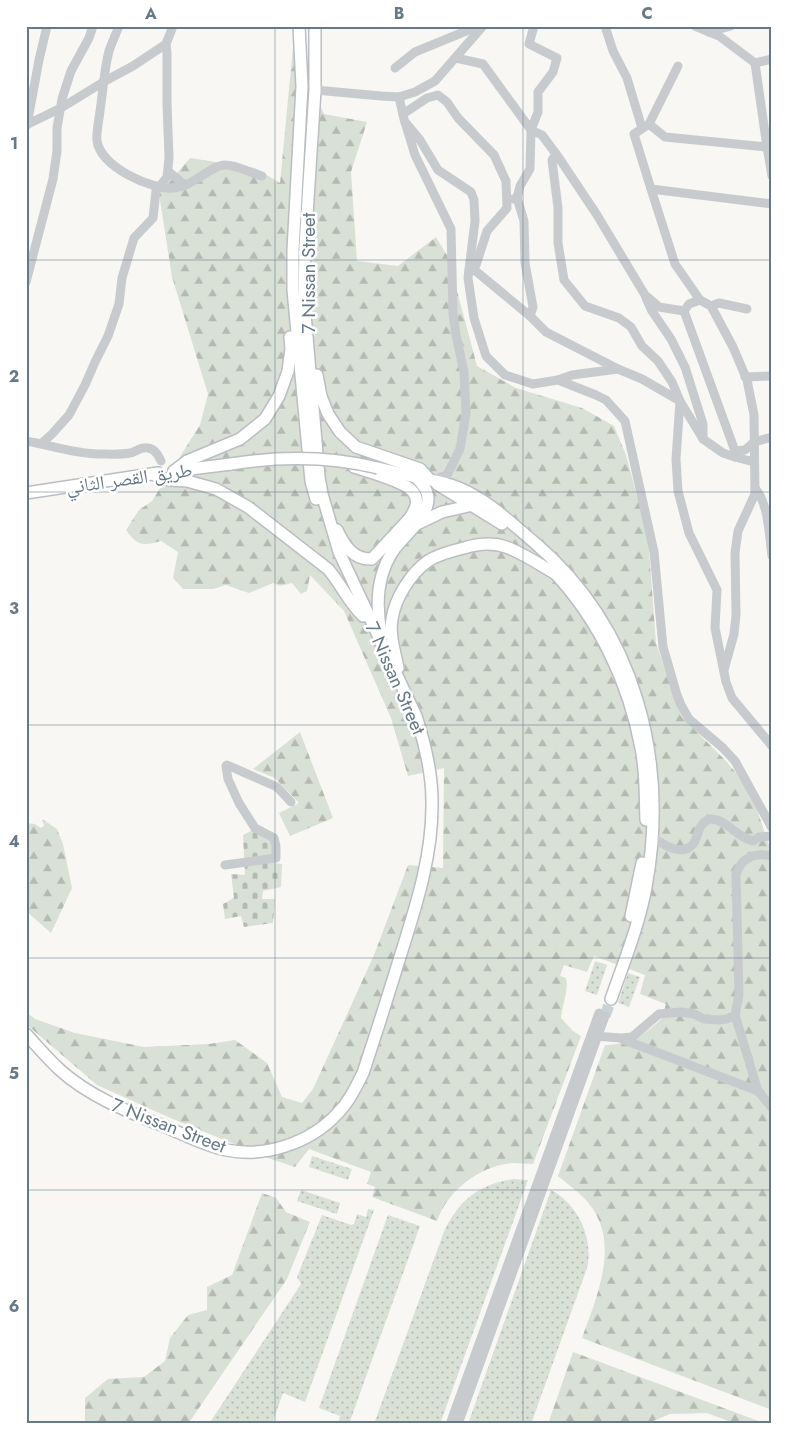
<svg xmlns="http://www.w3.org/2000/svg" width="798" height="1450" font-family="Jost,'Noto Naskh Arabic',sans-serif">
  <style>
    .green { fill: url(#green-dots) }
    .forest { fill: url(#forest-firs) }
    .cemetery { fill: url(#cemetery-stones) }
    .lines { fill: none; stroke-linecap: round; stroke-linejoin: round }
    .major-tunnel { stroke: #ccd1d3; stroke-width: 11; stroke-dasharray: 11 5.5; stroke-linecap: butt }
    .major-casing { stroke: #babec2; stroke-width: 14 }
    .minor { stroke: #c7cbce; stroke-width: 9 }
    .major { stroke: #fff; stroke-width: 11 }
    .major-bridge-casing { stroke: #babec2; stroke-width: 14; stroke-linecap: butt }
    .major-bridge { stroke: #fff; stroke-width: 11 }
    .grid { fill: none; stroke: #657987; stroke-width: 1; stroke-opacity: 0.55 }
    .labels { text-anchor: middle; stroke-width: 5; stroke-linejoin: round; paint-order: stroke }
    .street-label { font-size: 19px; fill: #657987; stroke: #fff }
    .neatline { fill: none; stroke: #657987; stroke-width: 2 }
    .grid-label { font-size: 16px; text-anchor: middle; font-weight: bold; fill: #657987 }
  </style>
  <defs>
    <pattern id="green-dots" width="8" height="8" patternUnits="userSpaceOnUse" patternTransform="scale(1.25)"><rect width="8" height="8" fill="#d9e0d5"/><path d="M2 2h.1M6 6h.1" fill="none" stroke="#b4bab2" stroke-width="1.8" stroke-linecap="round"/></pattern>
    <pattern id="forest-firs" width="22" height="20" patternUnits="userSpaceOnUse" patternTransform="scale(1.25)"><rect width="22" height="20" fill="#d9e0d5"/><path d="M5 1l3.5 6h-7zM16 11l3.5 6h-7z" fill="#b4bab2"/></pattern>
    <pattern id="cemetery-stones" width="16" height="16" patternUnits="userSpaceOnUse" patternTransform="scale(1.25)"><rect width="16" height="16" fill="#d9e0d5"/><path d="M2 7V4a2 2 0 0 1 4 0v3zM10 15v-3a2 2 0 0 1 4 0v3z" fill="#b4bab2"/></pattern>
  </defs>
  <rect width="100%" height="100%" fill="#f8f7f4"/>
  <!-- green -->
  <g class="green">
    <path d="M595,961L607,965L597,995L585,991Z"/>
    <path d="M628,973L640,977L629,1007L618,1003Z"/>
    <path d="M312,1156L352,1169L348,1180L309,1167Z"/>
    <path d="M513,1179L528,1180L440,1424H374L445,1229C461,1199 478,1185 513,1179Z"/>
    <path d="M301,1190L340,1203L337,1214L297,1201Z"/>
    <path d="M551,1190C576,1203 592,1234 588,1263C587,1270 584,1276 582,1282L531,1424H468Z"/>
    <path d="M368,1209L374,1210L305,1402L283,1393L272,1424H209L301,1284L297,1277L322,1215L351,1225L354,1224L357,1214L366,1217Z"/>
    <path d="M388,1215L420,1226L349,1424H338L340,1416L319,1408Z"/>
  </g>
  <!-- forest -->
  <g class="forest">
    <path d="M293,47L324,114L367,122L351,172L357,261L398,266L436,237L448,257L477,366L516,388L582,408L614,426L626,455L648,537L656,643L681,716L726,761L750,789L772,854V1410L582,1338C598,1293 624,1236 582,1196C575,1189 566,1183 558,1176L605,1045C626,1045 646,1035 661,1019C664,1015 664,1009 666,1004L640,994L645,975L594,956L587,972L564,965L560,976L566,978C569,989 562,1005 561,1018L573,1031L581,1036L533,1164C527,1164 520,1163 514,1163C481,1165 448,1190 437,1221L372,1197L375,1187L367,1184L371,1172L309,1149L295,1167L268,1158L168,1117L97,1085L26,1024V1012L35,1019L75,1033L144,1047L209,1044L235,1040L267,1063L282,1097L302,1103L313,1089L374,955L408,865L443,868L444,768L408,776L391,718L344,611L310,575L307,591L301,594L292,583L280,586L273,583L249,593L226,585L213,589H183L173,578L178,552L161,541C143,546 137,546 126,530L139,510L152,501L200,425L208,394L172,277L159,194L190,158L255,168L280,183Z"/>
    <path d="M300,732L333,818L290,836L279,813L299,803L275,778L253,769Z"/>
    <path d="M42,819L57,829L63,844L72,888L51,933L26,911V823L35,824L41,828L44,826Z"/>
    <path d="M262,1193L276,1198L286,1212L310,1222L287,1279L188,1424H85V1398L108,1379L144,1377L165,1361L170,1338L188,1315L207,1310V1287L232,1275Z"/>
    <path d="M573,1352L767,1424H736L707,1413L670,1414L646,1424H548Z"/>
  </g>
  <!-- cemetery -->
  <path class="cemetery" d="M253,830L273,841L274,863L282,864L281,887L263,891L262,899H275L273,923L244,927L241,916L225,919L223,904L234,898L231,874L245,875L243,835Z"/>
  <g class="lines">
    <!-- major-tunnel -->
    <path class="major-tunnel" d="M605,1016L611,999"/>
    <!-- major casing -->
    <g class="major-casing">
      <g id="major">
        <path d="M299,26L302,86L293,250V290L311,481L316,499"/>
        <path d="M317,375L321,396L328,414L340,432L356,447L420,469L429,479"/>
        <path d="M378,468C391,471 403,474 415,477C430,480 445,482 459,488C488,500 511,523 535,543C636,629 669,761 646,887C639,925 624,962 611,999"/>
        <path d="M174,471L187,461L240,439L265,419L279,396L288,371L291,349L290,337"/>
        <path d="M174,471L231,464"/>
        <path d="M152,474L169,480L187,481L216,489L248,507L328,569C341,584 349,603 363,616"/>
        <path d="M437,484L502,524"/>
        <path d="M26,493L158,473"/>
        <path d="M417,524L442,512L473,505"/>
        <path d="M337,530C344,545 353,560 372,559L410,518C415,510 420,501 413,492C406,482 367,471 354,467"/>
        <path d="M554,572C599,620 629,683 641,748C646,771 645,796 646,820"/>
        <path d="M381,633C376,606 377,575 393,551C403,536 434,513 427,493C425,487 421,482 416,477"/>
        <path d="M398,668C395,652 389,635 392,619C395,598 411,573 428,561C439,554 451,551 464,548C477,544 492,542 506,547C523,553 540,565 556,574"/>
        <path d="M631,916L642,863"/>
        <path d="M26,1034C37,1046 48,1059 60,1070C90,1097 129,1112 166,1127C185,1135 206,1146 226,1150C265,1158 310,1143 337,1114C349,1102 356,1087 363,1073C376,1034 388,996 400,957C416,906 433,855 432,801C432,772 425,744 416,716L339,552L322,494L319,477L304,302L305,246L315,90V26"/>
      </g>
    </g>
    <!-- minor -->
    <g class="minor">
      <path d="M119,26C116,34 112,42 109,51C104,70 103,91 100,111C99,121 96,132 97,141C101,167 151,190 174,188C194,186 211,165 225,165C237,165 250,173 262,176"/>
      <path d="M534,26L529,44L557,58L553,72L538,92V112L531,130L542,135L559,158L597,215L645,295L659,307L684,311"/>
      <path d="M605,26L613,51L627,78L642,128"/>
      <path d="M695,26L719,36L755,63L767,147H772"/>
      <path d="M709,32L731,26"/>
      <path d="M456,58L483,64L531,130L530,169L520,186L517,198"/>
      <path d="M755,63L772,59"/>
      <path d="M395,68L415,52L471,29"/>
      <path d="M315,90L381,96L399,97L415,92L435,81L483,26"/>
      <path d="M399,97L404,119L415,155L451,229L453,314L456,335L464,372L466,413L460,449L447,475L432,480"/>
      <path d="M403,114L427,98L438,95L447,102L458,118L494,155L506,181L507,208L487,231L476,265L469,271"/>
      <path d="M405,122L420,140L438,170L471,192L474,200L475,221L468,278L474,318L486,356L505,375L533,384L558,380L596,395L606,400L625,421L654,552L663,647L677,695L681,705L689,719L723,748L735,761L772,828"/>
      <path d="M649,124L665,137L767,147L772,176"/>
      <path d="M26,125L61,108L105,81L133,66L166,44L173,26"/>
      <path d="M27,125L39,60L47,26"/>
      <path d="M556,154L552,160L558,208V243L564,280L585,306L619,318L631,327L642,346L658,361L672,382L680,401L703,439L723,453L735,457"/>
      <path d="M169,172L185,185"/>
      <path d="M651,189L634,134L649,124L678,66"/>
      <path d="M513,199L517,198L524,221L525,263L533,307L530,316"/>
      <path d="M472,268L530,316L546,332L618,369"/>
      <path d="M26,282L53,179L57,151V128L62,99L71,71L89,38L93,26"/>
      <path d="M646,298L652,311L671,339L685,367L703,424V439"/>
      <path d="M700,300L675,264L651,189L772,204"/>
      <path d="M711,306L719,303L747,309"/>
      <path d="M745,377L772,376"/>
      <path d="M558,380L572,375L618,369L642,379L680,401L676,459L678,491L689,533L717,590L715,628L726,682L732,698L772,746"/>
      <path d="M26,441C50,445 74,454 99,454C108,454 120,455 130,453C136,452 141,446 148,448C155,449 158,455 161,461"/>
      <path d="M42,443L52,434L69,415L85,385L95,362L108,336L119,304L122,278L134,238L153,218L156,191L167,177L169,158L167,103V53L166,44"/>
      <path d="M735,452V457L754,462"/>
      <path d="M755,488C769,505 769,535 772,556"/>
      <path d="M724,670L734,634L736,615L735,553L738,531L755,494L754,415L747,380L733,347L711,306L700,300L689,304L684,311L735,451L745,450L754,442L772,437"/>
      <path d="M227,765L277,787L291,802"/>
      <path d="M653,837C663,845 685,859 695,841C699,832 699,823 710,819C727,819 737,838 753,841L759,837L772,836"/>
      <path d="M225,865L276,858V846L274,838L255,828L239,803L228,779L226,766"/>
      <path d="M735,1015L758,1091L772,1108"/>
      <path d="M594,1036L621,1038L632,1037L659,1014L681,1012L694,1014L704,1019L719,1020L727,1019L735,1015L739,995L736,875C741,857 755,852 772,856"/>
      <path d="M622,1039L758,1091"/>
      <path d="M450,1424L599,1013"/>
      <path d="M458,1424L605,1016"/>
    </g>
    <!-- major -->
    <use href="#major" class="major"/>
    <!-- major-bridge casing -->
    <g class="major-bridge-casing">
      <path id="major-bridge" d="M231,464C281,456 329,456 378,468"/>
    </g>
    <!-- major-bridge -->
    <use href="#major-bridge" class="major-bridge"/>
  </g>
  <!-- grid -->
  <path class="grid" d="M275,26V1424M523,26V1424M26,260H772M26,492H772M26,725H772M26,958H772M26,1190H772"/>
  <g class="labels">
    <!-- street labels -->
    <g class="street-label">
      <text transform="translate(308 273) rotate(-90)" y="7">7 Nissan Street</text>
      <text transform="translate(129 478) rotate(-8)" y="7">طريق القصر الثاني</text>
      <text transform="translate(396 678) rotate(66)" y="7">7 Nissan Street</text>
      <text transform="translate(169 1125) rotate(21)" y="7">7 Nissan Street</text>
    </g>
  </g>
  <!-- border -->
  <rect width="798" height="1450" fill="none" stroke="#ffffff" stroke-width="55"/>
  <rect x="28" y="28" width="742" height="1394" class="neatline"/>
  <g class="grid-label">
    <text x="151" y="19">A</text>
    <text x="399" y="19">B</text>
    <text x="647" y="19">C</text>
    <text x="14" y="149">1</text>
    <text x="14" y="382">2</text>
    <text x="14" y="614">3</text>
    <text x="14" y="847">4</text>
    <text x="14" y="1079">5</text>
    <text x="14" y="1312">6</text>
  </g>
</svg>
